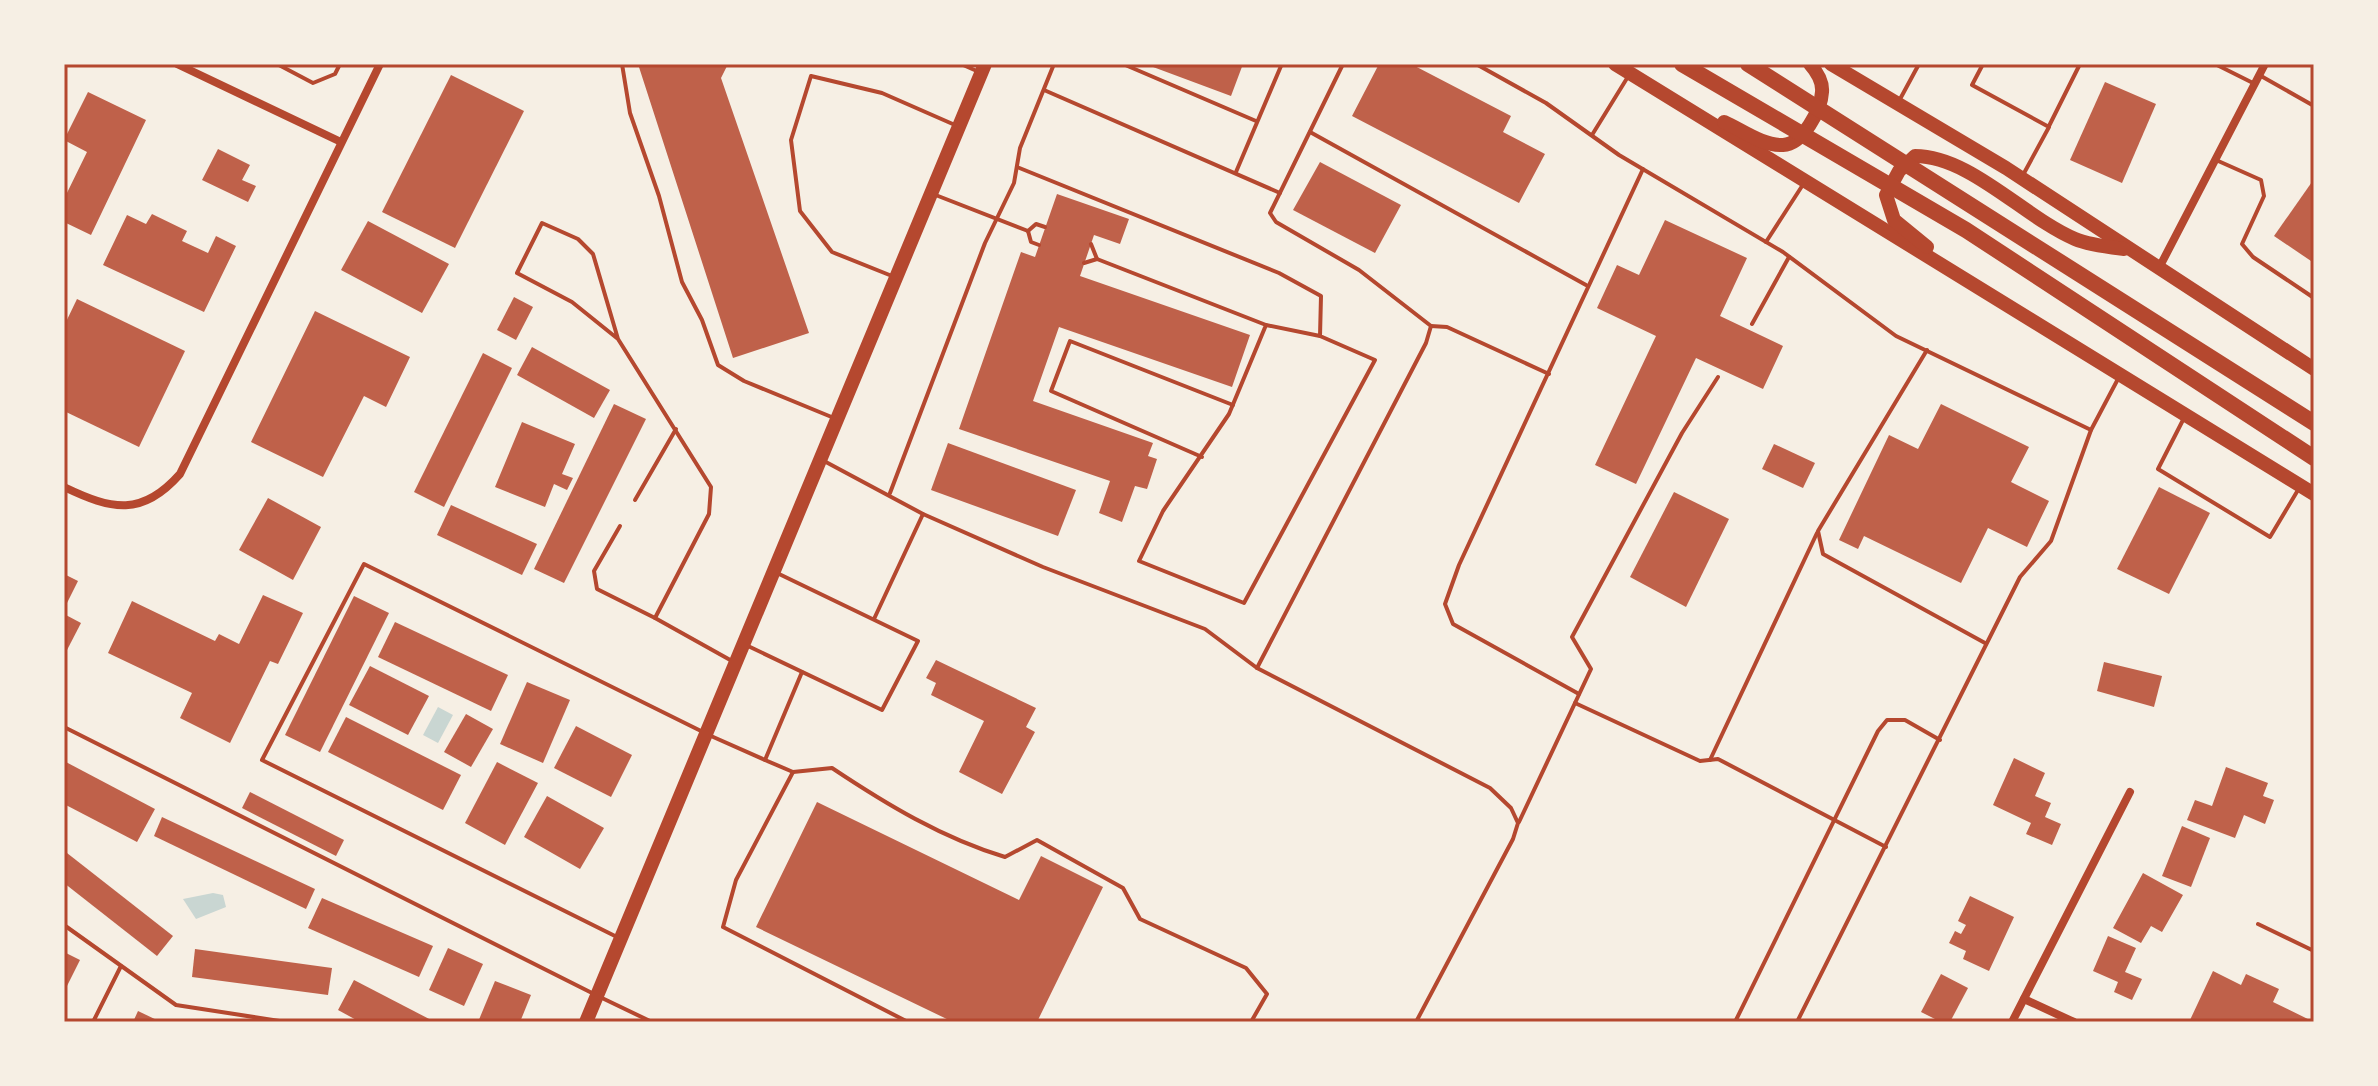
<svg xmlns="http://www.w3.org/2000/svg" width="2378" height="1086" font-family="'Libre Baskerville',serif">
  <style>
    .water { fill: #c9d6d2 }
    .building { fill: #bf614a }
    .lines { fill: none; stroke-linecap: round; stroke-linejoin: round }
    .service { stroke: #b5482f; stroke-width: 4 }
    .minor { stroke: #b5482f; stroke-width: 8 }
    .primary { stroke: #b5482f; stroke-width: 14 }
    .motorway { stroke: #b5482f; stroke-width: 16 }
    .neatline { fill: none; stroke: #b5482f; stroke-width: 3 }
  </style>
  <rect width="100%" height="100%" fill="#f6efe4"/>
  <!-- water -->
  <g class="water">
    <path d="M438,707L453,715L438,743L423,735Z"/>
    <path d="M213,893L223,895L226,907L196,919L183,899Z"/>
  </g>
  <!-- building -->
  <g class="building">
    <path d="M638,64H728L721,78L809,333L733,358Z"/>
    <path d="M1145,64H1243L1231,96Z"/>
    <path d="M1379,64H1411L1511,116L1503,132L1545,154L1519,203L1352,116Z"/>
    <path d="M451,75L524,111L455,248L382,212Z"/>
    <path d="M2105,82L2156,104L2122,183L2070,160Z"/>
    <path d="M88,92L146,120L91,235L64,222V199L87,152L64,140Z"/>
    <path d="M218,149L250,165L242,180L256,186L248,202L202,180Z"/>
    <path d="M1320,162L1401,205L1375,253L1293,210Z"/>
    <path d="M2314,179V263L2274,236Z"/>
    <path d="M1057,194L1129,219L1120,244L1094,235L1080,276L1250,335L1232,387L1059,327L1033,401L1153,443L1148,456L1157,459L1147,489L1135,486L1122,522L1099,513L1110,481L959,429L1021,252L1035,257Z"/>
    <path d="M152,214L187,231L182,241L208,253L216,236L236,246L204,312L103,265L127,215L146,224Z"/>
    <path d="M1665,220L1747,258L1720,316L1783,346L1763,389L1696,358L1636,484L1595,465L1656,336L1597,308L1617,265L1639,275Z"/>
    <path d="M368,221L449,264L422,313L341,270Z"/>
    <path d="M514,297L533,307L516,340L497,330Z"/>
    <path d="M77,299L185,351L139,447L64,411V326Z"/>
    <path d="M315,311L410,357L386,407L364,396L323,477L251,442Z"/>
    <path d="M532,347L610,390L594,418L517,375Z"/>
    <path d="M483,353L512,368L444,507L414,492Z"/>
    <path d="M614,404L646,419L564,583L534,569Z"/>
    <path d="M1941,404L2029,447L2011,482L2049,501L2027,547L1988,528L1961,583L1864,536L1858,549L1839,540L1889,435L1918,449Z"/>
    <path d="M522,422L575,444L562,474L573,478L567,490L554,484L545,507L495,487Z"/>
    <path d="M948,443L1076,490L1058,536L931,490Z"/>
    <path d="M1774,444L1815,463L1803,488L1762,469Z"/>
    <path d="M2159,487L2210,513L2169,594L2117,569Z"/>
    <path d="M1674,492L1729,519L1686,607L1630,577Z"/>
    <path d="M268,498L321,527L293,580L239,550Z"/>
    <path d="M451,505L537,544L522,575L437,535Z"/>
    <path d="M64,574L78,581L64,609Z"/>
    <path d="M263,595L303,613L278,664L270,661L230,743L180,718L192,693L108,653L132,601L215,641L219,634L239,644Z"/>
    <path d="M354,596L389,613L320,752L285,735Z"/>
    <path d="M64,614L81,623L66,652L64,651Z"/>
    <path d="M395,622L508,675L491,711L378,657Z"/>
    <path d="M936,660L1036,708L1026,727L1035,732L1002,794L959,772L984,721L931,695L936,683L926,678Z"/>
    <path d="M2104,662L2162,676L2154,707L2097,691Z"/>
    <path d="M370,666L429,696L408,735L349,705Z"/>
    <path d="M527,682L570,700L543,763L500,744Z"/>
    <path d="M466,714L493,729L471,767L444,752Z"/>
    <path d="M346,717L461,775L443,810L328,752Z"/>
    <path d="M576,726L632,755L611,797L554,768Z"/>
    <path d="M2014,758L2045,773L2035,796L2051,803L2045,817L2061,824L2052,845L2026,834L2031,823L1993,805Z"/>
    <path d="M64,761L155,809L137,842L64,804Z"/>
    <path d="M497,762L538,783L505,845L465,823Z"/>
    <path d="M2226,767L2268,783L2263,796L2274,800L2265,824L2244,815L2235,838L2187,820L2195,800L2212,806Z"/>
    <path d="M250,792L344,840L336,856L242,808Z"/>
    <path d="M547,796L604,828L580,869L524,837Z"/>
    <path d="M817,802L1019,900L1041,856L1103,887L1037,1022H953L756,927Z"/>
    <path d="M162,817L315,889L306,909L154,836Z"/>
    <path d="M2182,826L2210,838L2191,887L2162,876Z"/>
    <path d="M67,853L173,936L157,956L64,883V857Z"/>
    <path d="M2143,873L2183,895L2162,932L2151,926L2141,943L2113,928Z"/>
    <path d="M1970,896L2014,917L1989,971L1963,959L1966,951L1949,943L1955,931L1961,934L1966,925L1958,921Z"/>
    <path d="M322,898L433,946L419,977L308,928Z"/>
    <path d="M2108,936L2136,948L2125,972L2142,979L2132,1000L2114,992L2118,982L2093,971Z"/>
    <path d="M448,948L483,964L464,1006L429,990Z"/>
    <path d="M195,949L332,968L328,995L192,977Z"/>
    <path d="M64,952L80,960L64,992Z"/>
    <path d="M2213,971L2241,985L2246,974L2279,989L2273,1002L2314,1022L2190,1020Z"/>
    <path d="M1941,974L1968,988L1950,1022H1941L1921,1012Z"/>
    <path d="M354,980L435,1022H360L338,1010Z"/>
    <path d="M495,981L531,995L520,1022H478Z"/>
    <path d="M138,1011L161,1022H133Z"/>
  </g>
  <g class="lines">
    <!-- service -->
    <g class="service">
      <path d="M277,64L313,83L335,74L340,64"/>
      <path d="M622,64L630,113L659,196L682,282L702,320L718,365L744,381L834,418"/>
      <path d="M961,64L979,72"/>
      <path d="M1123,64L1256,121"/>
      <path d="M1476,64L1546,103L1619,155L1783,252L1896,336L2091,430"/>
      <path d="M1983,64L1972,85L2049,127L2023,175"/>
      <path d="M2215,64L2253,83"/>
      <path d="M2261,76L2314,106"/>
      <path d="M1044,90L1280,193"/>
      <path d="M1899,101L1919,64"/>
      <path d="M2049,126L2080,64"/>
      <path d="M1310,132L1586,285"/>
      <path d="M1592,135L1629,75"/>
      <path d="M2216,160L2261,180L2264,196L2242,244L2253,257L2314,298"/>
      <path d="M1017,167L1279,273L1321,296L1320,336L1375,360L1244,603L1139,561L1163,511L1229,414L1266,325L1097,259L1084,263"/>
      <path d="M1236,172L1281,66"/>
      <path d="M933,194L1028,231"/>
      <path d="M1028,231L1036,224L1045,227"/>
      <path d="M1028,231L1031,242L1039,245"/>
      <path d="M1766,242L1804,183"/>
      <path d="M1091,244L1097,259"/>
      <path d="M892,276L832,252L800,211L791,140L811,76L882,93L955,125"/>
      <path d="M1752,324L1789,257"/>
      <path d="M1266,325L1320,336"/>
      <path d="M1431,326L1447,327L1549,374"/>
      <path d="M618,339L593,254L578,239L542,223L517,273L572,302L618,339L711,487L709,514L655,618L732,661"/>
      <path d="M1927,350L1818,531L1823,554L1985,643"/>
      <path d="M2184,418L2158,469L2270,537L2298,490"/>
      <path d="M1202,457L1051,391L1070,341L1233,405"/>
      <path d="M824,461L923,514L1043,567L1205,629L1257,668L1490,788L1511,808L1518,823L1513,839L1416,1022"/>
      <path d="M890,493L985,243L1014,183L1020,148L1054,64"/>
      <path d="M635,500L676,429"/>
      <path d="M620,526L594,571L597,589L655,618"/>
      <path d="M874,619L923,514"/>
      <path d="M748,646L882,710L918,641L777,573"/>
      <path d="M1257,668L1426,343L1431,326L1359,270L1276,222L1270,213L1343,64"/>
      <path d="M1579,694L1453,624L1445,604L1459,565L1643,169"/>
      <path d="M1575,703L1700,761L1718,759L1886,847"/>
      <path d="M64,727L594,994"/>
      <path d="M711,736L765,760L802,672"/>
      <path d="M765,760L793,772L832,768C886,804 942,838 1005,857L1037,840L1123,888L1140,919L1246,968L1267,994L1251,1022"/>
      <path d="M1710,760L1817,533"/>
      <path d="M793,772L736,880L723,927L908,1022"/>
      <path d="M1519,822L1591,669L1572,637L1682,433L1718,377"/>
      <path d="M2258,924L2314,951"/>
      <path d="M64,925L176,1005L286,1022"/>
      <path d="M617,937L262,760L364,564L703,732"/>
      <path d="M602,998L652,1022"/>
      <path d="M93,1022L121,966"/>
      <path d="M1735,1022L1878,731L1887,720H1905L1940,740"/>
      <path d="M1797,1022L2020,577L2051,541L2091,430L2119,377"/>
    </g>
    <!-- minor -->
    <g class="minor">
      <path d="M177,64L341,142"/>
      <path d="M2159,268L2265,64"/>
      <path d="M64,487C112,510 142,517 180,474L380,64"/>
      <path d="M2024,999L2074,1022"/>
      <path d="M2012,1022L2130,792"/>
    </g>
    <!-- primary -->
    <g class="primary">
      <path d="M1615,64L2314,494"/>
      <path d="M1831,64L2006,168L2314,369"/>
      <path d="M1724,122C1742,130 1763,146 1783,145C1803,144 1821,110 1822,92C1823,81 1817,72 1810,64"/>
      <path d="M1927,247L1894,220L1886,195L1899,171L1915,156C1970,156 2025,218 2075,239C2089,245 2108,247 2124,249"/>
      <path d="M586,1022L985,64"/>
    </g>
    <!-- motorway -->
    <g class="motorway">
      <path d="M1682,64L1966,230L2314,458"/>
      <path d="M1748,64L2314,423"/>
    </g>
  </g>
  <!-- border -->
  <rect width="2378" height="1086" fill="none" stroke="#f6efe4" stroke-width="132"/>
  <rect x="66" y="66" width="2246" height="954" class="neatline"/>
</svg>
